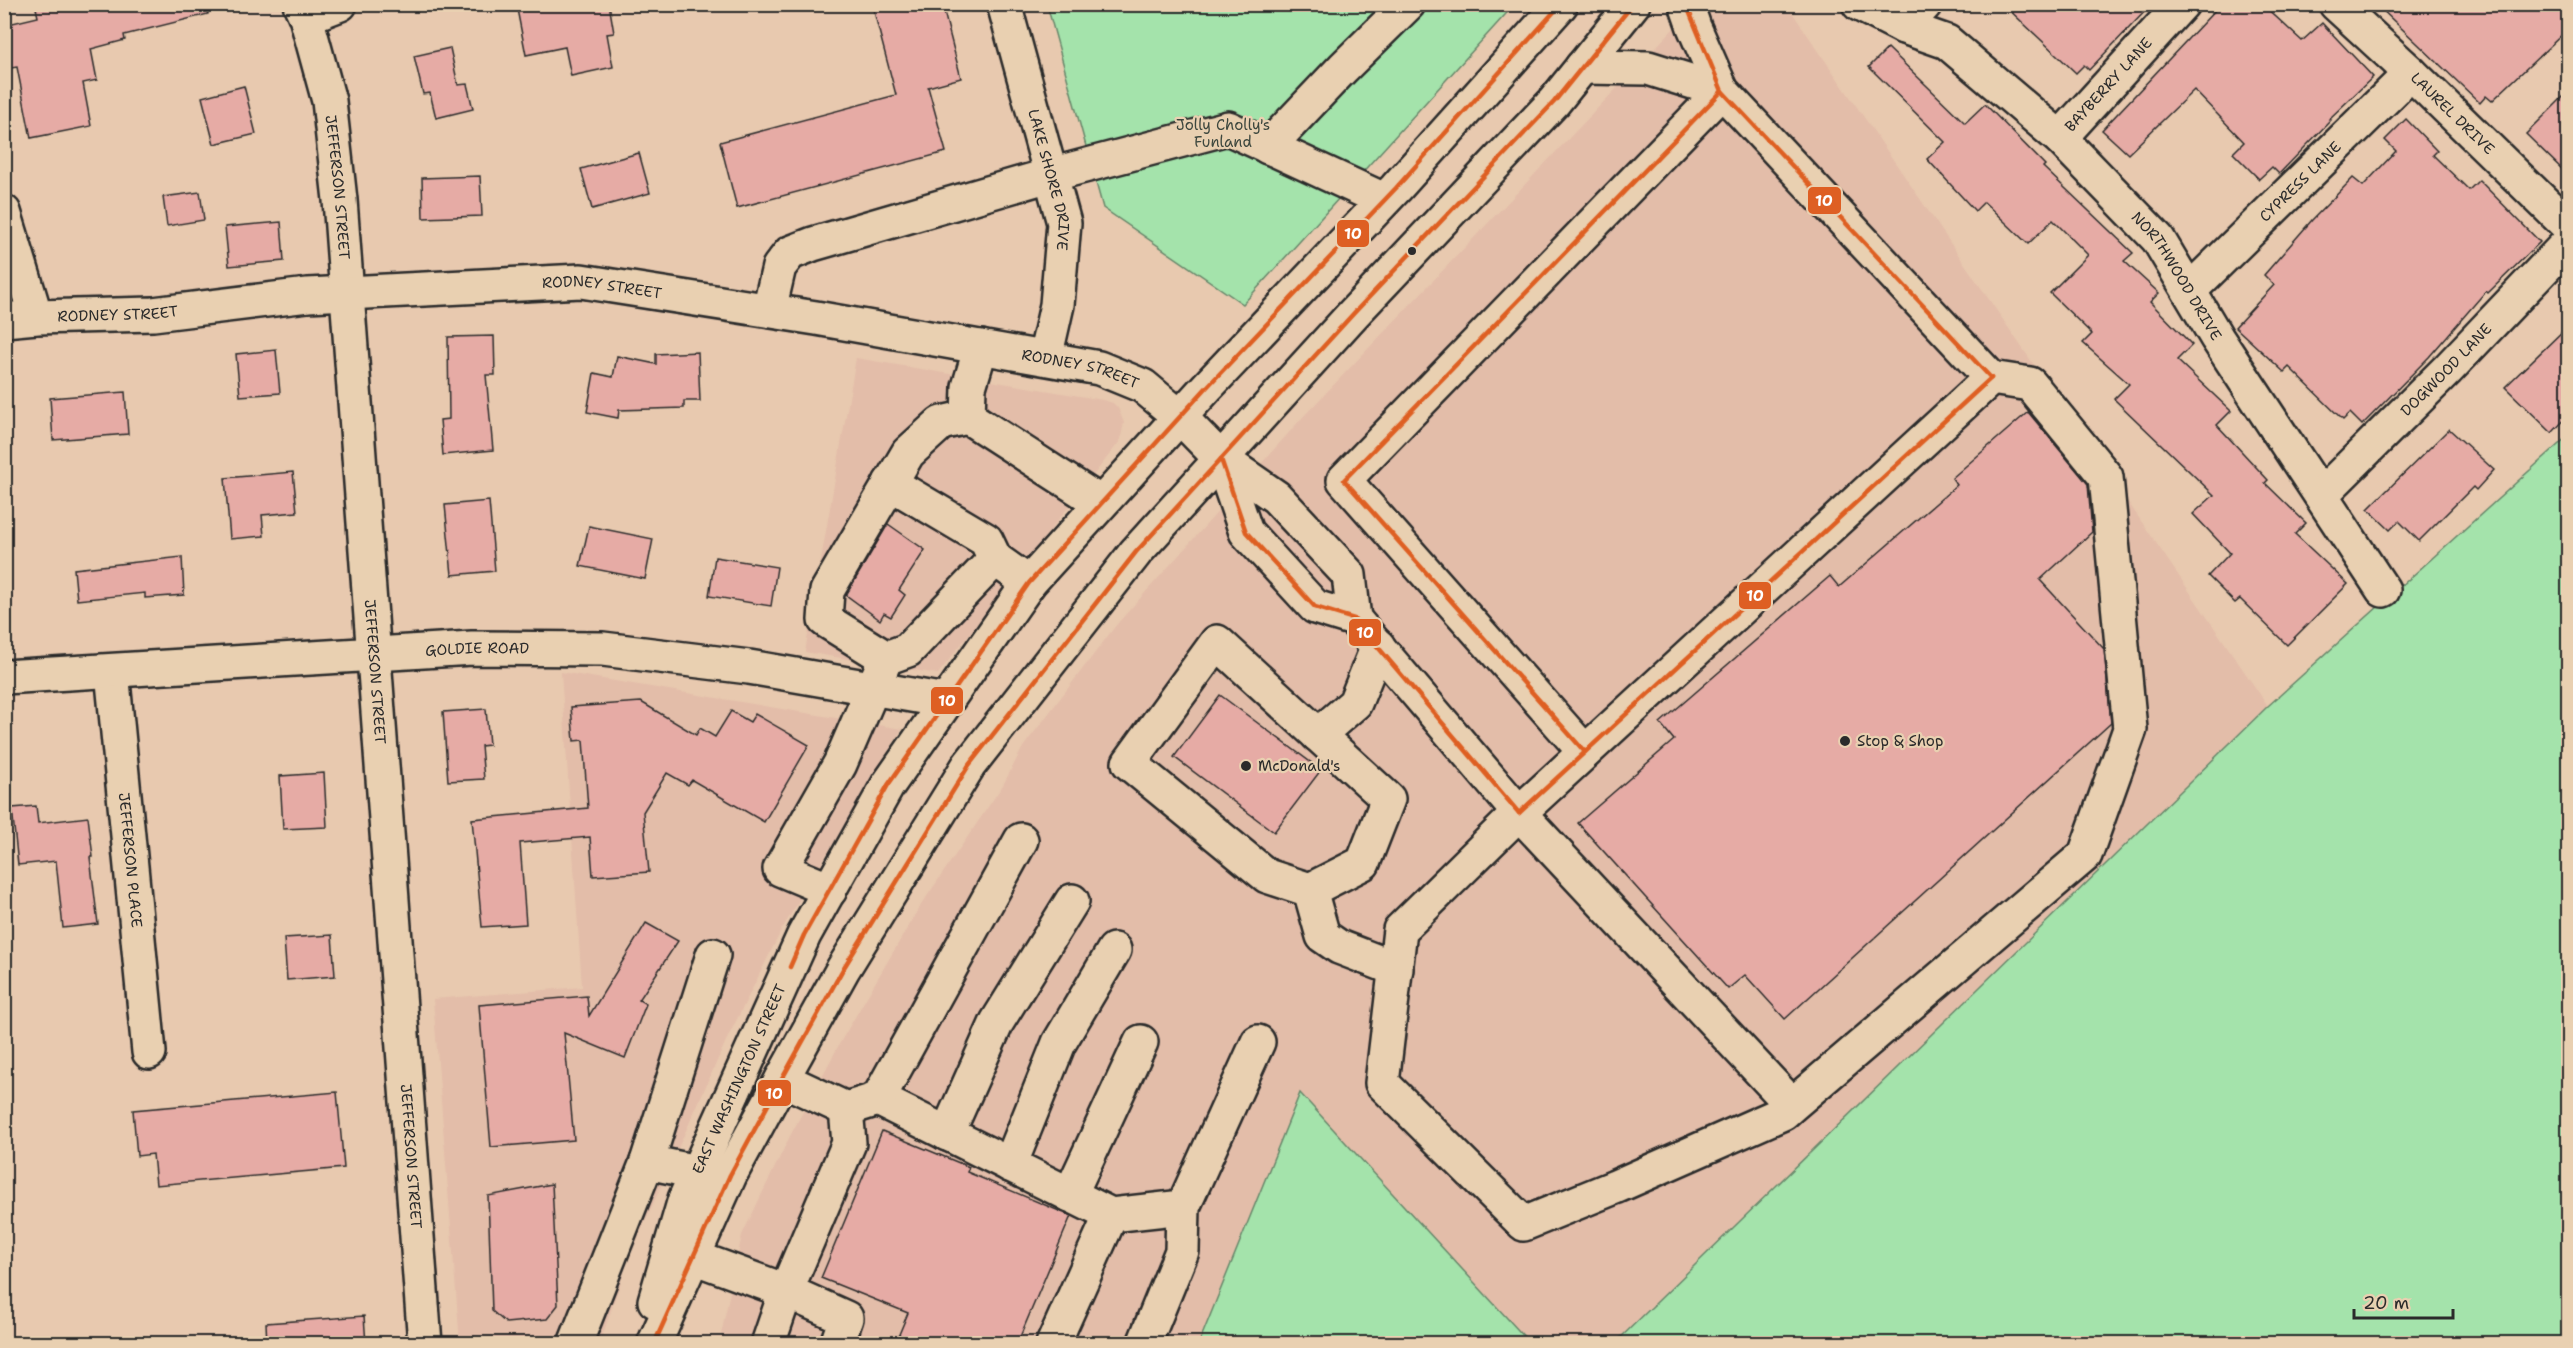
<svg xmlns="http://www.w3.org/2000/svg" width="2573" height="1348" font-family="'Shantell Sans',sans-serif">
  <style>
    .built { fill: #e3bda9 }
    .green { fill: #a4e3ab; stroke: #68876b; stroke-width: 1.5 }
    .building { fill: #e6aba5; stroke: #2b2b2b; stroke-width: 1.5 }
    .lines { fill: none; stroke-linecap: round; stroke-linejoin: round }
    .minor-casing { stroke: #2b2b2b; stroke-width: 38 }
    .major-casing { stroke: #2b2b2b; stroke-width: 38 }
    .minor { stroke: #e9d0b1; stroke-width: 33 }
    .major { stroke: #e9d0b1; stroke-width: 33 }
    .bus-1-casing { stroke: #e9d0b1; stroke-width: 9 }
    .bus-1 { stroke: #de5f23; stroke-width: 4.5 }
    .bus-dot { fill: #2b2b2b; stroke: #e9d0b1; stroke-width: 2 }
    .labels { text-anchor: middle; stroke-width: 4.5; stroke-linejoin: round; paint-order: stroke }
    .street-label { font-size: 15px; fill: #2b2b2b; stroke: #e9d0b1 }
    .park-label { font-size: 15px; fill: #3d473e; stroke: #e9d0b1 }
    .poi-label { font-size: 15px; fill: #2b2b2b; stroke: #e9d0b1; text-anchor: start }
    .line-badge { stroke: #e9d0b1; stroke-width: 2 }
    .badge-label { font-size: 16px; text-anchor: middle; font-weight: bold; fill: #fff }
  </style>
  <rect width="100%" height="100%" fill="#e8c9af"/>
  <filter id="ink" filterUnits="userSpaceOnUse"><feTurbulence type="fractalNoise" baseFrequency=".0167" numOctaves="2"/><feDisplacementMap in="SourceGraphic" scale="12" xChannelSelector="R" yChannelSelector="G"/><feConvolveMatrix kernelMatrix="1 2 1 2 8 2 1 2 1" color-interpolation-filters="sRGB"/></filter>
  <g filter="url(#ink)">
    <!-- built -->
    <g class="built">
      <path d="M1696,5H1787L2268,706L1614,1343H1530L1300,1094L1199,1343L719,1344L742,1235L790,1136L841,1041L919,908L1003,785L1023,747L1117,624L1303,417Z"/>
      <path d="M856,358L1103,400L1113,403L1118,408L1124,423L1120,441L938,674L805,652Z"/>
      <path d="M561,672L902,729L782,929L726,1041L629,1258L600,1343H460L433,999L582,987Z"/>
    </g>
    <!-- green -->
    <g class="green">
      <path d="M1047,5H1514L1243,304L1103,208Z"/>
      <path d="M2568,436V1343L1614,1344L2268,706Z"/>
      <path d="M1300,1093L1530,1343H1199Z"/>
    </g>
    <!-- building -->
    <g class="building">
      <path d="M51,4H207L208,14L124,35L125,40L91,49L97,80L83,83L91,126L31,138L17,67L11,68L4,40V25L38,17L36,8Z"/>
      <path d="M516,4H609L614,33L607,34L613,67L571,76L565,47L526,55Z"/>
      <path d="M872,4H942L961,78L928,87L946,152L737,208L720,142L896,95Z"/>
      <path d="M2003,4H2152L2089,70L2084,65L2076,73Z"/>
      <path d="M2221,4H2262L2302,41L2322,23L2373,77L2329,119L2331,120L2279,174L2272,167L2259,179L2233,153L2244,142L2194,90L2128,154L2102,130Z"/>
      <path d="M2376,4H2568V29L2492,101L2486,96L2480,103Z"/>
      <path d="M450,48L458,85L467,84L473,109L436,118L430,93L423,94L414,56Z"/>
      <path d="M1888,48L1965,123L1985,104L2045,165L2043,167L2133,253L2124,261L2159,293L2150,302L2192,345L2177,360L2231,411L2217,425L2268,480L2265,483L2306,523L2295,534L2348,584L2287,645L2240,599L2235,603L2208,576L2230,553L2193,514L2214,495L2114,399L2129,384L2083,343L2092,334L2050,293L2088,255L2053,220L2028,244L1984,202L1975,211L1927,159L1945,142L1869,67Z"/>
      <path d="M244,86L256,134L214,144L202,97Z"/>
      <path d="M2568,92V175L2526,134Z"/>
      <path d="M2406,119L2437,151L2433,155L2469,190L2479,180L2540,242L2488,293L2486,291L2429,357L2362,425L2350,413L2343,420L2289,367L2284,372L2235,327L2274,285L2264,275L2312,220L2353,178L2363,186L2396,151L2385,140Z"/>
      <path d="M639,153L650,193L592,209L581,169Z"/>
      <path d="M480,176L482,216L423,218L422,178Z"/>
      <path d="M200,192L204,220L167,226L163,197Z"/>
      <path d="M281,222L284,261L229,266L225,227Z"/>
      <path d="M2568,326V416L2552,433L2505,387Z"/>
      <path d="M494,336L495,375H486L493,450L443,455L440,420L449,419L448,337Z"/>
      <path d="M276,350L280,393L240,396L236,354Z"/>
      <path d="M698,352L700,401H684V408L619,410L618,418L587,412L594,373L613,377L617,356L656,364V354Z"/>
      <path d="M125,392L128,434L53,440L50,398Z"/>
      <path d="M2028,412L2088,484L2092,532L2040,580L2104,649L2111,723L1785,1019L1745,975L1728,989L1578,823L1674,740L1660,723L1830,576L1839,587L1957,485L1952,478Z"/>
      <path d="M2449,429L2494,470L2476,490L2473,487L2419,541L2399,521L2390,530L2368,509Z"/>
      <path d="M293,472L297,512L262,515L264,536L230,539L225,478Z"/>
      <path d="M489,501L495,571L452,575L445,505Z"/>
      <path d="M888,524L925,550L899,590L905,595L891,617L884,613L880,620L846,595Z"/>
      <path d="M589,526L653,539L645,579L580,566Z"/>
      <path d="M182,557L184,595L145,598V593L77,600L74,569Z"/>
      <path d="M715,557L777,567L771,606L709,596Z"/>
      <path d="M1220,695L1321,770L1274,832L1174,757Z"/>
      <path d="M641,702L696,735L700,728L715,737L731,711L750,722L755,714L809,745L764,822L692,780L688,785L667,773L643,812L649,872L593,876L590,837L520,843L526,924L482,927L472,819L588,808L583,740L574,741L571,707Z"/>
      <path d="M486,709L489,745L481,746L484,779L448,781L443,712Z"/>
      <path d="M324,773L327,827L283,829L280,776Z"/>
      <path d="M36,806L38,823L88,817L93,857H90L98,924L63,928L56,861L18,865L12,808Z"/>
      <path d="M646,923L678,941L639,1000L646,1004L625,1058L564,1033L574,1140L491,1147L479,1005L587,996L589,1016Z"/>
      <path d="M332,935L335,976L287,980L284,938Z"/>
      <path d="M337,1092L344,1168L156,1185L153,1154L137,1156L133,1110Z"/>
      <path d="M882,1131L969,1167L967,1172L1071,1216L1017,1344H895L908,1313L821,1278Z"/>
      <path d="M552,1184L558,1305L547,1319L506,1323L492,1311L488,1196Z"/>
      <path d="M364,1316L366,1344H267L266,1323Z"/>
    </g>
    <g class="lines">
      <!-- minor casing -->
      <g class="minor-casing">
        <g id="minor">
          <path id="s1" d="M300,4L306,17L329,101L340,200L425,1344"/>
          <path id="s2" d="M1004,4L1064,223L1057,305L1045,358"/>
          <path d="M1686,4L1694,27L1722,91L1991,378L2030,384L2106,477L2130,729L2085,855L1792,1105L1783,1113L1615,1187L1524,1224L1382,1083L1400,930L1519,813L1792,1105"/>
          <path id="s3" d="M1859,4L1904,27L1947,42L2060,138L2158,239L2217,338L2383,590"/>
          <path id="s4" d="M2336,4L2411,73L2568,226"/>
          <path d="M306,17L340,4"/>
          <path d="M1904,27L1925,4"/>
          <path d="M1582,67L1648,68L1722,91"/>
          <path id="s5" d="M2060,138L2182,4"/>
          <path d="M1268,147L1343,68L1408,4"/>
          <path d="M4,212L36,317"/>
          <path id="s6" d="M2189,291L2411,73"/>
          <path d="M769,310L779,267L790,253L813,244L1050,175L1228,128L1384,200"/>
          <path id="s7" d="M4,320L36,317L153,314L308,295L581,281L816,318L1099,368L1143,386L1180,417L1221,459L1276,497L1349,575L1354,619"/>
          <path d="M968,417L969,387L981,347"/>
          <path d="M1221,459L1246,532L1315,607L1354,619L1519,813L1991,378"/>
          <path d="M890,483L986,540L995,559"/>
          <path id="s8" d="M2321,495L2447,370L2568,243"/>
          <path d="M1217,642L1388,799L1363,863L1310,890L1267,876L1129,763Z"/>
          <path d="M886,658L825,620L827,591L908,453L941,423L968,417L1101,503"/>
          <path id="s9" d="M112,671L149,1052"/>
          <path id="s10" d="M4,677L472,648L603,649L749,667L946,701"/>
          <path d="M1318,735L1355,703L1378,646"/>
          <path d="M1585,752L1344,480L1722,91"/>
          <path d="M830,890L780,869L840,764L886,658L908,650L995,559L1029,583"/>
          <path d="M1310,890L1323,936L1339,947L1396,969"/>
          <path d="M782,1079L846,1109L878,1099L1111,1215L1183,1207"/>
          <path d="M878,1099L1021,840"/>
          <path d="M947,1134L997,1022L1072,901"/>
          <path d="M1010,1165L1059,1043L1114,950"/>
          <path d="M697,1172L647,1162L713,955"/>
          <path d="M1070,1195L1141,1042"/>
          <path d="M693,1257L786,1291L846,1318L837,1344"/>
          <path d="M575,1344L647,1162"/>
          <path d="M768,1344L786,1291L849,1143L846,1109"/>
          <path d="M1053,1344L1111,1215"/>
          <path d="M1144,1344L1182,1251L1183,1207L1258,1042"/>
        </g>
      </g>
      <!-- major casing -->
      <g class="major-casing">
        <g id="major">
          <path id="s11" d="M655,1301L685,1199L804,935L888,785L1029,583L1207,387L1396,188L1561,4"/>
          <path d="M654,1344L730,1175L782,1079L843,969L969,765L1136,552L1354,313L1554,102L1633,4"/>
        </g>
      </g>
      <!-- minor -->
      <use href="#minor" class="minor"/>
      <!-- major -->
      <use href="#major" class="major"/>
      <!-- bus-1 casing -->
      <g class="bus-1-casing">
        <g id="bus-1">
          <path d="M1686,4L1722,91L1991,378"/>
          <path d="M1221,459L1246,532L1315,607L1354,619L1519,813"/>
          <path d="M1585,752L1344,480L1722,91"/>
          <path d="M1519,813L1991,378"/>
          <path d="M790,967L804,935L888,785L1029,583L1207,387L1396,188L1561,4"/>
          <path d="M654,1344L730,1175L782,1079L843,969L969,765L1136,552L1354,313L1554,102L1633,4"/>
        </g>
      </g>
      <!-- bus-1 -->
      <use href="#bus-1" class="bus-1"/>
    </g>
  </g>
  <!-- markers -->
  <g class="bus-dot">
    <circle cx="1412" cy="251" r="5"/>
    <circle cx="1845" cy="741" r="6"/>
    <circle cx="1246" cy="766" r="6"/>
  </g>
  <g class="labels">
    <!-- street labels -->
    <g class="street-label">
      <text dy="5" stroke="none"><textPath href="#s5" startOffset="72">BAYBERRY LANE</textPath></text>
      <text dy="5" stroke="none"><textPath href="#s4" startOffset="160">LAUREL DRIVE</textPath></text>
      <text dy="5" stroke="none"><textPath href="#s2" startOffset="182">LAKE SHORE DRIVE</textPath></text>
      <text dy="5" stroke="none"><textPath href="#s6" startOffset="156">CYPRESS LANE</textPath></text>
      <text dy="5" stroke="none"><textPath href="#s1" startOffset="188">JEFFERSON STREET</textPath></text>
      <text dy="5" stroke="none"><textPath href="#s3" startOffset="426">NORTHWOOD DRIVE</textPath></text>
      <text dy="5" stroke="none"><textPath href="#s7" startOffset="600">RODNEY STREET</textPath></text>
      <text dy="5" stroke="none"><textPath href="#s7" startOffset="114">RODNEY STREET</textPath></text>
      <text dy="5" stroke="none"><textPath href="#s7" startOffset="1086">RODNEY STREET</textPath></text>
      <text dy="5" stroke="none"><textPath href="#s8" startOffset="177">DOGWOOD LANE</textPath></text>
      <text dy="5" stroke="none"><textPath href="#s10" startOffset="474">GOLDIE ROAD</textPath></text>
      <text dy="5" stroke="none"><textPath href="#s1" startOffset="674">JEFFERSON STREET</textPath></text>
      <text dy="5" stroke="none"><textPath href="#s9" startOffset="190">JEFFERSON PLACE</textPath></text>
      <text dy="5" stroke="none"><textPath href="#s11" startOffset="238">EAST WASHINGTON STREET</textPath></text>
      <text dy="5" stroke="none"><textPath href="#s1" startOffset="1160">JEFFERSON STREET</textPath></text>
    </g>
    <!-- park labels -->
    <g class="park-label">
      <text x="1223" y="130">Jolly Cholly's<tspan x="1223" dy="17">Funland</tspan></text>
    </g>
    <!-- poi labels -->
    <g class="poi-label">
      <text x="1857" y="746">Stop &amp; Shop</text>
      <text x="1258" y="771">McDonald's</text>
    </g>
  </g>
  <g class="line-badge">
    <rect x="1807" y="186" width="35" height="29" rx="6" fill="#de5f23"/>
    <rect x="1336" y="219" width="34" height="29" rx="6" fill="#de5f23"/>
    <rect x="1738" y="581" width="34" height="29" rx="6" fill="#de5f23"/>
    <rect x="1348" y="618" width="34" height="29" rx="6" fill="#de5f23"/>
    <rect x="930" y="686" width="34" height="29" rx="6" fill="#de5f23"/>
    <rect x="757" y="1079" width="35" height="28" rx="6" fill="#de5f23"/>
  </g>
  <g class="badge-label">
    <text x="1824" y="206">10</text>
    <text x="1353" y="239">10</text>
    <text x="1755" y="601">10</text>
    <text x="1365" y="638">10</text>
    <text x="947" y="706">10</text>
    <text x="774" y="1099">10</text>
  </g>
  <!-- margin -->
  <rect width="2573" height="1348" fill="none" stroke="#e9d0b1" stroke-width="24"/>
  <rect x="12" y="12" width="2549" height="1324" fill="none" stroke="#2b2b2b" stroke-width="2" filter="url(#ink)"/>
  <!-- scale -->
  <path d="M2354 1309v9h99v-9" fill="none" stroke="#2b2b2b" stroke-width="3"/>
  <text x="2363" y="1309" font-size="18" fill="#2b2b2b" stroke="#e9d0b1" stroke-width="4.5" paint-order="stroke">20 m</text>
</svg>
